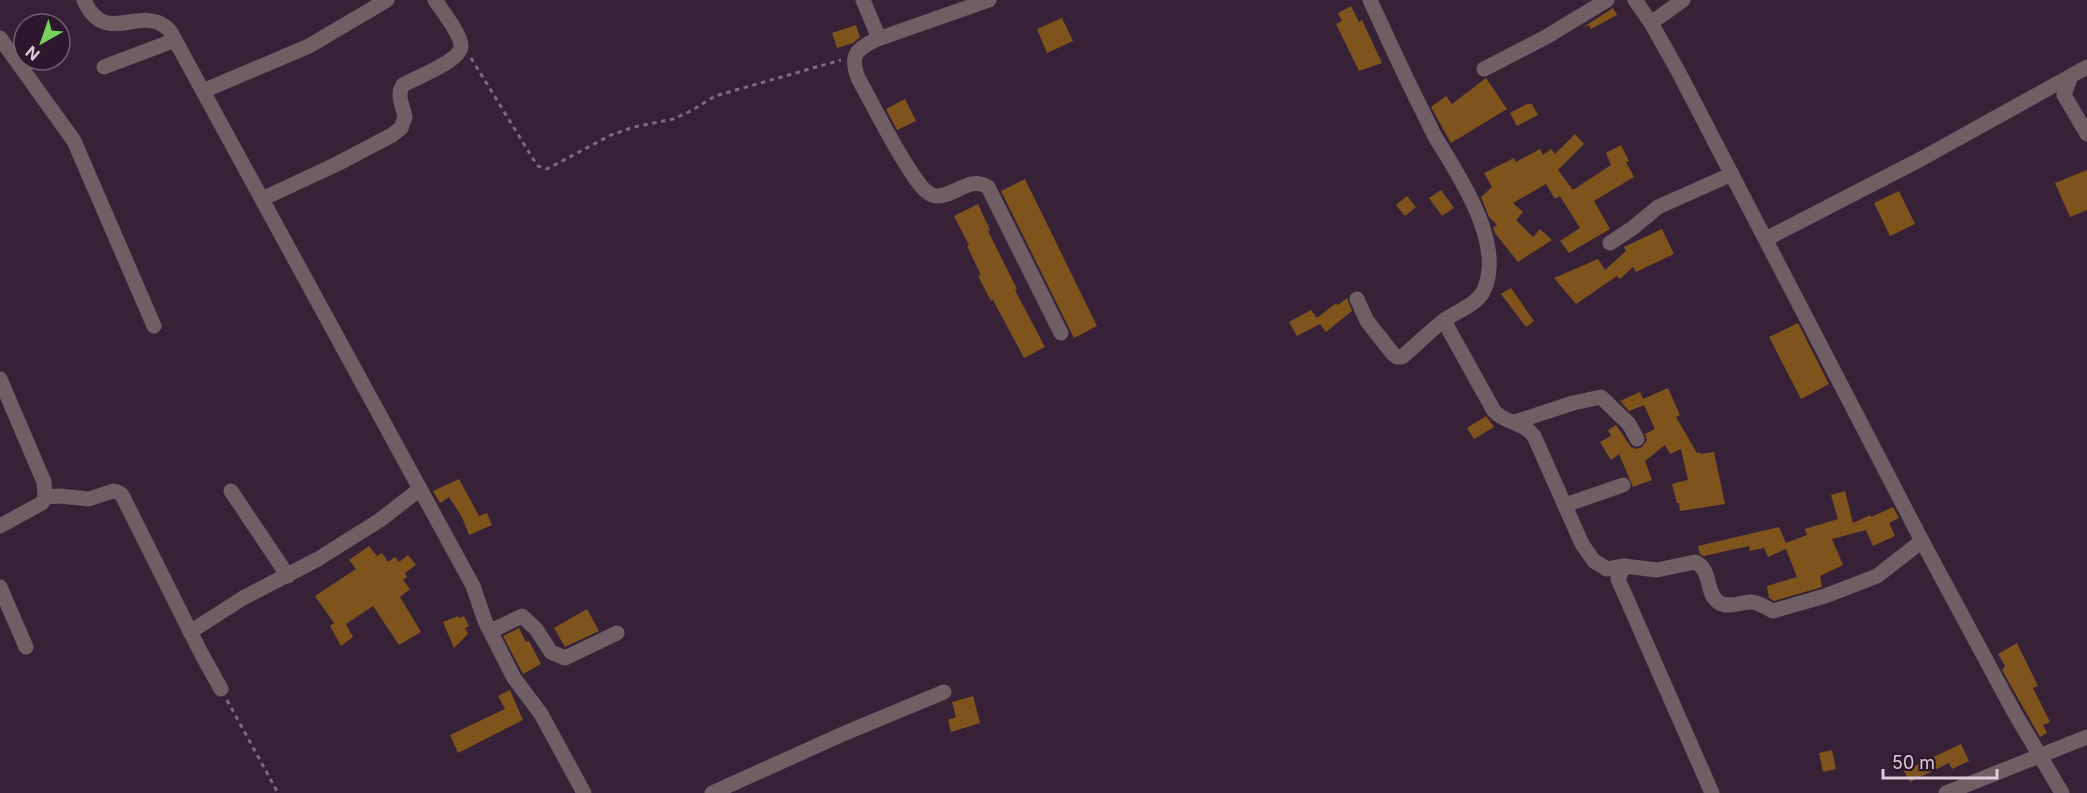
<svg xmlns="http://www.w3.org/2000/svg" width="2087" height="793" font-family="Inter,sans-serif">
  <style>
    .building { fill: #7e541c }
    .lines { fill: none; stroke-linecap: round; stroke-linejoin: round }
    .path { stroke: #7d6a7d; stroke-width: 3; stroke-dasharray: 4.5 4.5; stroke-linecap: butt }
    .minor { stroke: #6f5f65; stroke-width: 15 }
  </style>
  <rect width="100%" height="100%" fill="#372137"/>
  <!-- building -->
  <g class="building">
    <path d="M1351,6L1359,22L1362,20L1382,63L1359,71L1336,24L1342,21L1338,13Z"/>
    <path d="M1613,8L1617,15L1591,29L1589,25L1582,28Z"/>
    <path d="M1062,18L1073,41L1047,53L1037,29Z"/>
    <path d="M856,25L860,37L853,43L837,48L832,33Z"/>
    <path d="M1486,78L1507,109L1451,143L1431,107L1446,96L1452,104Z"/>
    <path d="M905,99L916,121L897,130L886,109Z"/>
    <path d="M1527,104H1532L1538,115L1517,126L1510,113Z"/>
    <path d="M1575,134L1584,144L1558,170L1573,190L1611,165L1606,153L1621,145L1629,161L1626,162L1634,177L1594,201L1610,229L1569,253L1560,241L1580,228L1560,196L1555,199L1546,184L1513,203L1523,212L1516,220L1533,237L1540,229L1552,240L1518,262L1495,233L1493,228L1497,225L1489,217L1481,197L1492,187L1484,173L1514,158L1516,162L1540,149L1543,155L1551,149L1555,154Z"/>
    <path d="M2087,170V210L2070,217L2055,183Z"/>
    <path d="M1025,179L1097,326L1074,338L1001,191Z"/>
    <path d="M1441,190L1454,208L1442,216L1429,198Z"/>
    <path d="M1899,191L1915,224L1890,236L1874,203Z"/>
    <path d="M1407,196L1416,207L1405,216L1396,205Z"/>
    <path d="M978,204L990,230L988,231L1017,289L1015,290L1045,347L1024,358L993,300L991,301L978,276L981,275L967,246L969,245L954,216Z"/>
    <path d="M1662,229L1674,254L1636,272L1633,267L1620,279L1617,276L1576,304L1554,278L1598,259L1605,270L1626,251L1624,247Z"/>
    <path d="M1511,288L1534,321L1526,327L1501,294Z"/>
    <path d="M1347,298L1352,311L1326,332L1320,324L1297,336L1289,322L1311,310L1317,318L1336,303L1338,305Z"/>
    <path d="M1798,323L1829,384L1801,399L1769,337Z"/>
    <path d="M1668,388L1680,415L1676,417L1697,453L1700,452V454L1714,452L1725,504L1680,511L1679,503H1677L1672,484L1688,480L1681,449L1670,454L1665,445L1645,461L1652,480L1633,487L1619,454L1611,460L1600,442L1611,436L1608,430L1616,425L1631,447L1636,449L1642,447L1647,440L1645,434L1655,429L1644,405L1629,411L1620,401L1640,392L1643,399Z"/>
    <path d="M1486,416L1494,427L1474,439L1467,428Z"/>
    <path d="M459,479L479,516L487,513L492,525L469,535L462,517L449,497L440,503L433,491Z"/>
    <path d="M1845,491L1853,523L1870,515L1871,517L1893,507L1899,518L1889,523L1895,536L1873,546L1866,530L1832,539L1843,565L1820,576L1822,587L1774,601L1769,598L1767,586L1797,577L1786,549L1768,557L1764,548L1750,551L1749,546L1704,556L1700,554L1698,546L1779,527L1786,543L1807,535L1805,529L1838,519L1831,495Z"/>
    <path d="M369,546L377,556L382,553L388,562L395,557L399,562L408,555L416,565L405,573L407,577L403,580L410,589L400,597L421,632L399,645L373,606L346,624L353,637L341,646L330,626L334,623L315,596L356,569L349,560Z"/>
    <path d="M587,609L599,631L565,647L554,628Z"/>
    <path d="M458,616L459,618L464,616L469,626L465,628L468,634L454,648L443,622Z"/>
    <path d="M519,628L526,642L529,641L541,664L523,674L503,636Z"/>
    <path d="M2017,643L2038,686L2033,688L2050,722L2043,725L2047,733L2040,737L2002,670L2005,666L1998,654Z"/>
    <path d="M510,690L523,720L458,753L450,735L505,709L498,696Z"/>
    <path d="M973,696L980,723L951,732L948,720L956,717L952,702Z"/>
    <path d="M1961,744L1969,761L1952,769L1949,763L1910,782L1904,771Z"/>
    <path d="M1832,750L1836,769L1823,772L1819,753Z"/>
  </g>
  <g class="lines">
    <!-- path -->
    <g class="path">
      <path d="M471,58L535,162L538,166L547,169L611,135L634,127L673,119L691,111L715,96L841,60"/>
      <path d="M227,700L278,793"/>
    </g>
    <!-- minor -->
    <g class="minor">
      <path d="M84,0C105,48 139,4 167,28C171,31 173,37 175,40L473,586L485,621L514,678L541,714L584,793"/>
      <path d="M863,0L879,38"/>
      <path d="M989,0L875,40C855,50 850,56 858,78C877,112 898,156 921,186C925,191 930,195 936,196C955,197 969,175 988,187L1061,333"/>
      <path d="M1635,0L1651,23L1677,69L1922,541L2014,712L2062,793"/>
      <path d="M1651,23L1683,0"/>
      <path d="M0,38L74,141L154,326"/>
      <path d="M104,67L175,40"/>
      <path d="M1484,69L1546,37L1607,0"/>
      <path d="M2071,76L2064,95L2087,134"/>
      <path d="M203,91L309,46L387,0"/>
      <path d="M262,199L337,164L392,135L401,128L405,117C403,105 396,96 403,85C415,78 461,61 461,46C461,34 442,11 435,0"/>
      <path d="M1766,239L1921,159L2087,67"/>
      <path d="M1610,243L1634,227L1658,207L1732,174"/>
      <path d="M1357,299L1367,321L1393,354L1397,357H1402C1416,345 1428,333 1443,321C1455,312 1475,306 1483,292C1505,248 1464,184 1442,148C1434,137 1429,124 1423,112C1404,75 1387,37 1370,0"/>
      <path d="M1444,321L1494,411C1506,424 1522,421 1534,436L1582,544L1594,561L1607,569L1624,566L1618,579L1712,793"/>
      <path d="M0,379L44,482L45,497L42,503L0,526"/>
      <path d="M1515,422L1573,403L1601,397L1629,424L1637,439"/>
      <path d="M231,491L288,576"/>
      <path d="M45,497L60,496L89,499L113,491L117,492L122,495L201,653L221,689"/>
      <path d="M1565,505L1623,485"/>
      <path d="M1624,566L1657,570L1695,562C1712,569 1705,592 1718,602C1728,609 1741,602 1751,602C1758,602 1767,608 1773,611L1825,596L1877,576L1922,541"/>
      <path d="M0,587L26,647"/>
      <path d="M491,631L522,616L536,629L551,652L565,658L617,633"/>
      <path d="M190,632L243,598L318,559L380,520L420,489"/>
      <path d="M712,793L845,733L944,692"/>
      <path d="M1946,793L2087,737"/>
    </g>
  </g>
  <!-- north arrow -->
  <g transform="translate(42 42) rotate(220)"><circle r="28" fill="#2c172d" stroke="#725f72" stroke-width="1.5"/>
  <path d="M0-4.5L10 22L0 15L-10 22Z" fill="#76d25a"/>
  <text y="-9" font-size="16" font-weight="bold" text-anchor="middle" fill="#daccda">N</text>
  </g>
  <!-- scale -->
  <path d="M1883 769v9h114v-9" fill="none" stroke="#daccda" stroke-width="3"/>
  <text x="1892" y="769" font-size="18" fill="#daccda" stroke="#2c172d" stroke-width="4.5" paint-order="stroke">50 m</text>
</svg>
